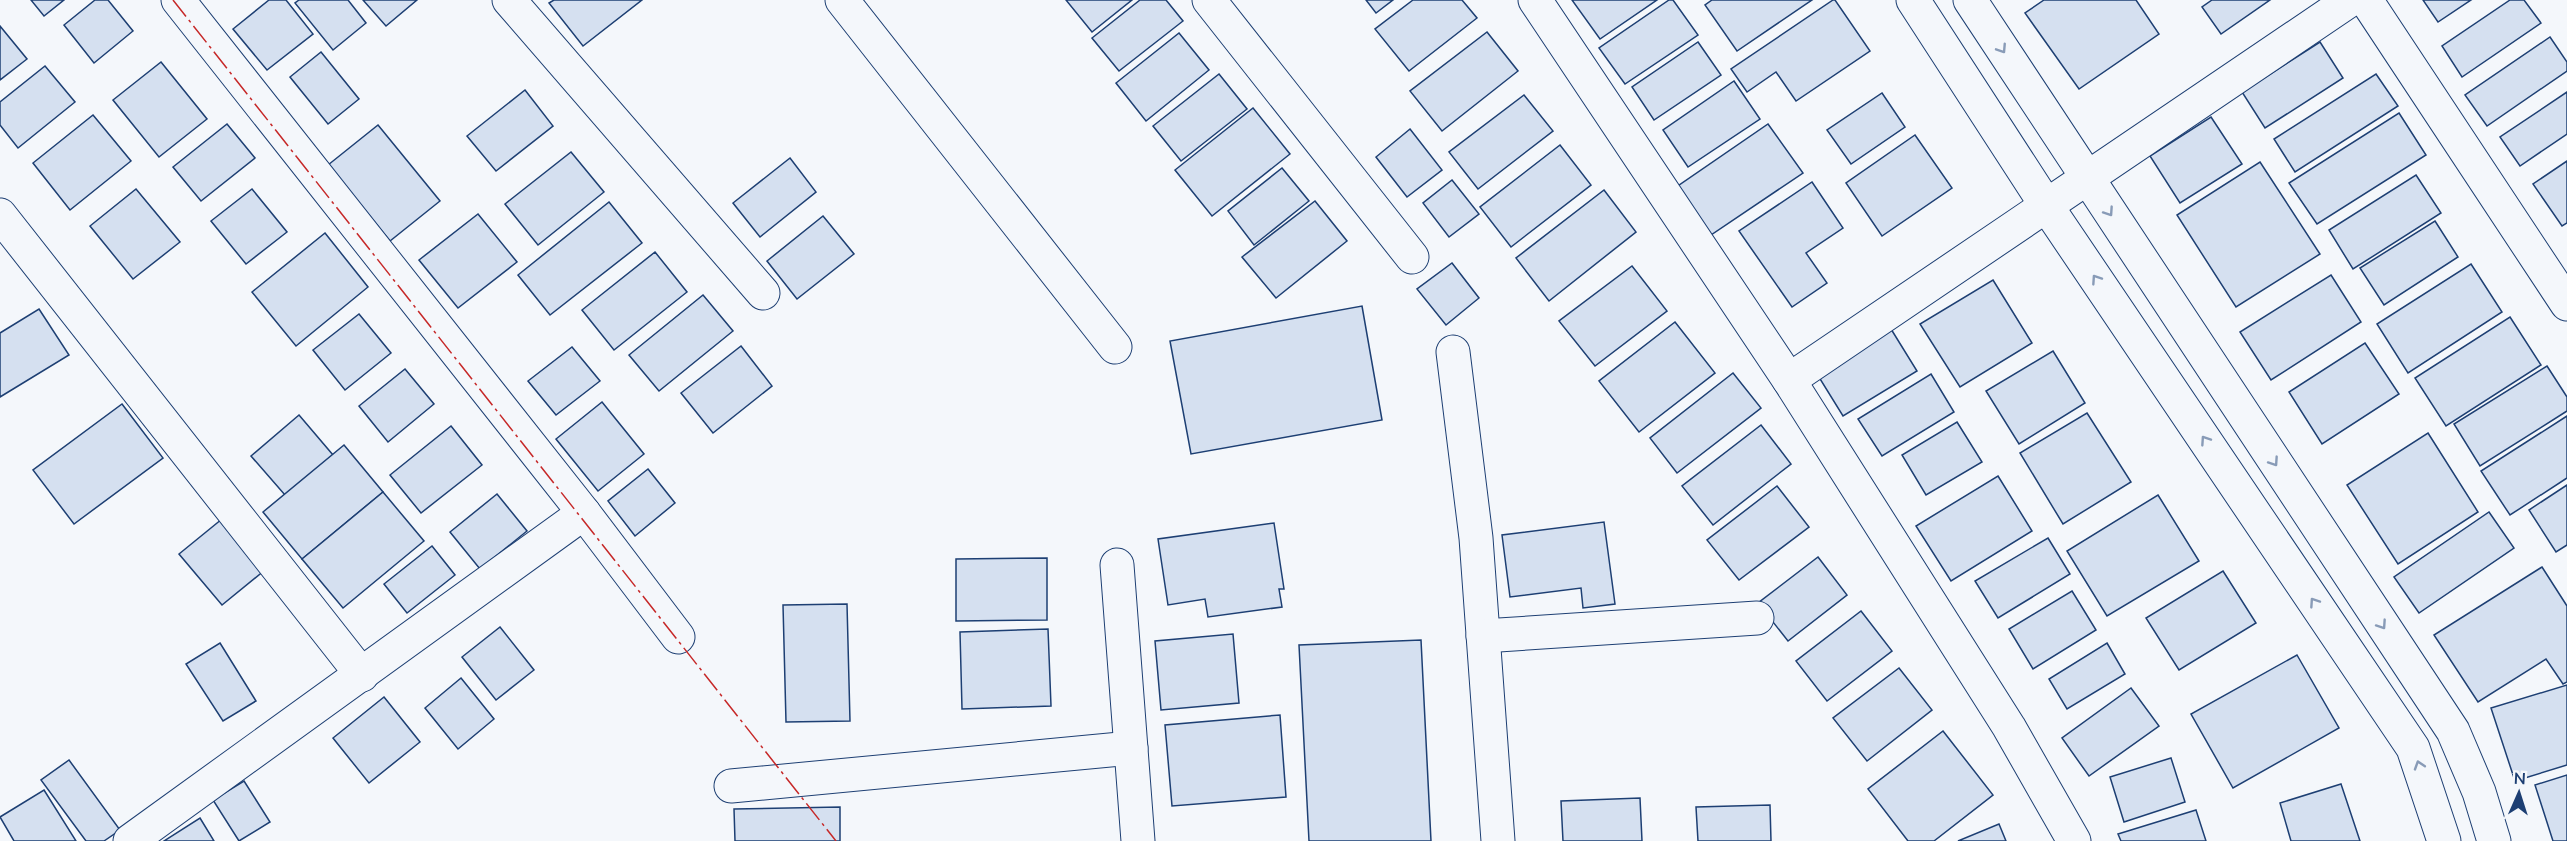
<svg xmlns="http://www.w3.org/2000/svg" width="2567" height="841" font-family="Mulish,sans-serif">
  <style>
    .building { fill: #d5e0f0; stroke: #1d3f73; stroke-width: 1.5 }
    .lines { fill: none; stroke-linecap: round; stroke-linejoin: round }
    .minor-casing { stroke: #1d3f73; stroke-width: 35 }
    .minor { stroke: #f4f7fb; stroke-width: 33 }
    .power { stroke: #c62828; stroke-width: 1.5; stroke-dasharray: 21 4.5 3 4.5; stroke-linecap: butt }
    .oneway { stroke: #889bb7 }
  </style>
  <rect width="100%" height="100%" fill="#f4f7fb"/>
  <!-- building -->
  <g class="building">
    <path d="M31,0H64L44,16Z"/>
    <path d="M95,0H108L133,31L94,63L64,25Z"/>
    <path d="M269,0H286L313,34L267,70L233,29Z"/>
    <path d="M299,0H348L366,23L333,50L295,3Z"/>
    <path d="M363,0H417L386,26Z"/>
    <path d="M554,0H642L583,46L549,3Z"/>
    <path d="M1066,0H1132L1092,32Z"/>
    <path d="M1140,0H1166L1183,21L1119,71L1092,38Z"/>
    <path d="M1366,0H1393L1376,13Z"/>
    <path d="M1413,0H1462L1477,18L1409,71L1375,29Z"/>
    <path d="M1572,0H1657L1600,39Z"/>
    <path d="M1669,0H1673L1698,35L1625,84L1599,48Z"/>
    <path d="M1712,0H1812L1737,51L1705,5Z"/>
    <path d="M1833,0H1835L1870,51L1796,101L1776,72L1747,92L1731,69Z"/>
    <path d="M2044,0H2136L2159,34L2079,89L2025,13Z"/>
    <path d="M2212,0H2270L2221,34L2202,7Z"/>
    <path d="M2423,0H2471L2438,22Z"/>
    <path d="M2510,0H2524L2541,23L2462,77L2442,46Z"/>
    <path d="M0,26L27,59L0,80Z"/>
    <path d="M1487,32L1518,71L1442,131L1410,91Z"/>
    <path d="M1179,33L1209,70L1146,121L1116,83Z"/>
    <path d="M2550,37L2567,62V71L2487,126L2465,95Z"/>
    <path d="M1698,42L1721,75L1654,120L1632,87Z"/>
    <path d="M2320,42L2343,78L2265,128L2242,92Z"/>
    <path d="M321,52L359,99L328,124L290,77Z"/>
    <path d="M161,62L207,119L159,157L113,100Z"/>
    <path d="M45,66L75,102L18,148L0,125V102Z"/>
    <path d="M1219,74L1247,109L1181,161L1153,126Z"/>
    <path d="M2376,74L2398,106L2295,172L2274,139Z"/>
    <path d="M1734,81L1760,119L1688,167L1663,130Z"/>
    <path d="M525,90L553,126L496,171L467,136Z"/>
    <path d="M2567,92V134L2520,166L2500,137Z"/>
    <path d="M1882,93L1905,127L1851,164L1827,130Z"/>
    <path d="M1524,95L1553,131L1478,189L1449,152Z"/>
    <path d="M1253,108L1290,154L1212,216L1175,170Z"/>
    <path d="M2399,113L2426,155L2317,224L2289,183Z"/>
    <path d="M93,115L131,161L70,210L33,163Z"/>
    <path d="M2211,117L2242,164L2180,203L2150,156Z"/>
    <path d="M227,124L255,158L201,201L173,167Z"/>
    <path d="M1768,124L1803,173L1705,239L1672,190Z"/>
    <path d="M378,125L440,201L390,241L328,165Z"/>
    <path d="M1410,129L1442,170L1407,197L1376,157Z"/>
    <path d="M1915,135L1952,188L1882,236L1846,183Z"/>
    <path d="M1560,145L1591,185L1511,247L1480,207Z"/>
    <path d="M571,152L604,192L538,245L505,204Z"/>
    <path d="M790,158L816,192L760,237L733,203Z"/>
    <path d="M2567,161V223L2562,226L2533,184Z"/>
    <path d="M2260,162L2320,254L2236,307L2177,215Z"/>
    <path d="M1282,168L1309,201L1254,245L1228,211Z"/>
    <path d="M2416,175L2441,213L2353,269L2329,230Z"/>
    <path d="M1452,180L1479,214L1449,237L1423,203Z"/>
    <path d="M1812,182L1843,228L1806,253L1827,283L1792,307L1739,231Z"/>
    <path d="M136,189L180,242L133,279L90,226Z"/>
    <path d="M252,189L287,232L246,264L211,221Z"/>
    <path d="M1604,190L1636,232L1549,301L1516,258Z"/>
    <path d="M1315,201L1347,241L1276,298L1242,257Z"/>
    <path d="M609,202L642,243L550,315L518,275Z"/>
    <path d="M478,214L517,262L458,308L419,260Z"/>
    <path d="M823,216L854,254L797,299L767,261Z"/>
    <path d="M2435,221L2458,257L2384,305L2360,268Z"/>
    <path d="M325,233L368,287L296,346L252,292Z"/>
    <path d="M655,252L687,292L614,350L582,310Z"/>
    <path d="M1452,263L1479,298L1446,325L1417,289Z"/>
    <path d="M2471,264L2502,312L2408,373L2377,324Z"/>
    <path d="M1632,266L1667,311L1595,366L1559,321Z"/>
    <path d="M2331,275L2361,322L2271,380L2240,332Z"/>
    <path d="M1993,280L2032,343L1960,387L1920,324Z"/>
    <path d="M703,295L733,331L659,391L629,355Z"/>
    <path d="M1362,306L1382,420L1191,454L1170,341Z"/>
    <path d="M39,309L69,355L0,397V333Z"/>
    <path d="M359,314L391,353L345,390L313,350Z"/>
    <path d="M2510,317L2541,365L2446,426L2415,378Z"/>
    <path d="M1675,322L1715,373L1639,432L1599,381Z"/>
    <path d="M1891,329L1917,371L1843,416L1817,374Z"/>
    <path d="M2365,343L2399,394L2322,444L2289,392Z"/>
    <path d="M741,346L772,386L713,433L681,393Z"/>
    <path d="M572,347L600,381L556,415L528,381Z"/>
    <path d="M2053,351L2085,403L2019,444L1986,391Z"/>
    <path d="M2547,366L2567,397V411L2480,466L2454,424Z"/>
    <path d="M405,369L434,404L388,442L359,406Z"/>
    <path d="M1733,373L1761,408L1677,473L1650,438Z"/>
    <path d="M1931,374L1954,412L1882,456L1858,419Z"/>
    <path d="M602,402L644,454L598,491L556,439Z"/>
    <path d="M122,404L163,458L74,524L33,470Z"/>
    <path d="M2087,413L2131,482L2063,524L2020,453Z"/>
    <path d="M299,415L333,455L285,495L251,456Z"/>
    <path d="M2567,416V478L2510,515L2481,471Z"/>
    <path d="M1957,422L1982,462L1926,495L1902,455Z"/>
    <path d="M1761,425L1791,464L1713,525L1682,486Z"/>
    <path d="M451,426L482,465L421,513L390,475Z"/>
    <path d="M2428,433L2478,512L2398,564L2347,485Z"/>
    <path d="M344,445L383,492L302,559L263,512Z"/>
    <path d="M648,469L675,503L635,536L608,501Z"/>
    <path d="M1998,476L2032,531L1951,581L1916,526Z"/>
    <path d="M2567,485V545L2556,552L2529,510Z"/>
    <path d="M1777,486L1809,527L1739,580L1707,540Z"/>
    <path d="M383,492L424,541L343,608L302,559Z"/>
    <path d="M497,494L527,531L480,569L450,532Z"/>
    <path d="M2158,495L2199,561L2107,616L2067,551Z"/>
    <path d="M2489,512L2514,548L2419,613L2394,577Z"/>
    <path d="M222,519L265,570L222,605L179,554Z"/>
    <path d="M1604,522L1615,604L1583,608L1581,588L1510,597L1502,535Z"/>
    <path d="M1274,523L1284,589H1279L1282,607L1208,617L1205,599L1168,605L1158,539Z"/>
    <path d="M2048,538L2070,574L1998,618L1975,581Z"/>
    <path d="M432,546L455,575L407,613L384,584Z"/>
    <path d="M1818,557L1847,595L1788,641L1758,603Z"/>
    <path d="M1047,558V620L956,621V559Z"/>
    <path d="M2542,567L2567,606V682L2563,684L2546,659L2478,702L2434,635Z"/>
    <path d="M2223,571L2256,623L2179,670L2146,618Z"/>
    <path d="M2072,591L2096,630L2033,669L2009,629Z"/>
    <path d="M847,604L850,721L786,722L783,605Z"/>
    <path d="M1861,611L1892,651L1827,701L1796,661Z"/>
    <path d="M500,627L534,670L496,700L462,657Z"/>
    <path d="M1048,629L1051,706L962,709L960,632Z"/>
    <path d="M1233,634L1239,703L1161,710L1155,641Z"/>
    <path d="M1421,640L1431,841H1309L1299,645Z"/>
    <path d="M220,643L256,701L223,721L186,664Z"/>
    <path d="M2107,643L2125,674L2067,709L2049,679Z"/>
    <path d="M2297,655L2339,728L2233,788L2191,714Z"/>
    <path d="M1899,668L1932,710L1867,761L1833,718Z"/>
    <path d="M461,678L494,719L458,749L425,708Z"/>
    <path d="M2567,685V765L2515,781L2491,708Z"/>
    <path d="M2131,688L2159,726L2089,776L2062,738Z"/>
    <path d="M384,697L420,742L369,783L333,738Z"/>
    <path d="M1280,715L1286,797L1172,806L1165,725Z"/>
    <path d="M1943,731L1993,795L1934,841H1908L1868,789Z"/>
    <path d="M2171,758L2185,802L2124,822L2110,777Z"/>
    <path d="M69,760L120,830L104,841H86L41,780Z"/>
    <path d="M2567,775V841H2553L2535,785Z"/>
    <path d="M244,781L270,822L239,841L213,800Z"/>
    <path d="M2341,784L2360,841H2291L2280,803Z"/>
    <path d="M44,790L76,841H14L0,817Z"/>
    <path d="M1640,798L1642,841H1563L1561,801Z"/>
    <path d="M1770,805L1771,841H1698L1696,807Z"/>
    <path d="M840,807V841H735L734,809Z"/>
    <path d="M2196,810L2206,841H2121L2118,834Z"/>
    <path d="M200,818L214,841H164Z"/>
    <path d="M1999,824L2006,841H1958Z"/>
  </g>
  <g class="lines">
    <!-- minor casing -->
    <g class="minor-casing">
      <g id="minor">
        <path d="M178,0L584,513L678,637"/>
        <path d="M509,0L763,293"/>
        <path d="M842,0L1115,347"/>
        <path d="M1209,0L1412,257"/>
        <path d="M1535,0L1789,380L2009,727L2074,841"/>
        <path d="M1913,0L2046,205L2413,748L2444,841"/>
        <path d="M1970,0L2453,731L2479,792L2494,841"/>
        <path d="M2366,0L2567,304"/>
        <path d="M0,215L362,675"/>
        <path d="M1453,352L1476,538L1498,841"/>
        <path d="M1789,380L2350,0"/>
        <path d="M1117,565L1138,841"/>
        <path d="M1483,636L1757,618"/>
        <path d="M731,786L1131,748"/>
        <path d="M130,841L584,513"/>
      </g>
    </g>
    <!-- minor -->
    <use href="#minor" class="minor"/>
    <!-- power -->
    <path class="power" d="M173,0L836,841"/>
  </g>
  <!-- one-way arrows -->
  <defs><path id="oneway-chevron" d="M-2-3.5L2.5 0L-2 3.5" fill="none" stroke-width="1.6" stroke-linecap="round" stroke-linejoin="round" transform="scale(1.5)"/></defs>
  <g class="oneway">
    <use href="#oneway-chevron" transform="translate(2002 49) rotate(57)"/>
    <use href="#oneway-chevron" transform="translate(2109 212) rotate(56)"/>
    <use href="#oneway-chevron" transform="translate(2096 279) rotate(-124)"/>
    <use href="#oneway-chevron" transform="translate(2205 440) rotate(-124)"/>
    <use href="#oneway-chevron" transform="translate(2274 462) rotate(56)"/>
    <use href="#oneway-chevron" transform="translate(2314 602) rotate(-124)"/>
    <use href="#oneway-chevron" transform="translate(2382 625) rotate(56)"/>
    <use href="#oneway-chevron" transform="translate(2419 765) rotate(-108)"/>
  </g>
  <!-- north arrow -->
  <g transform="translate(2519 793) rotate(3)" stroke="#f4f7fb" stroke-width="4.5" paint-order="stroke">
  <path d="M0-4.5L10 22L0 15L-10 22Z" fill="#1d3f73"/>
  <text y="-9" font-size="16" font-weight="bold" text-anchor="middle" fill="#1d3f73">N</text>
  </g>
</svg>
